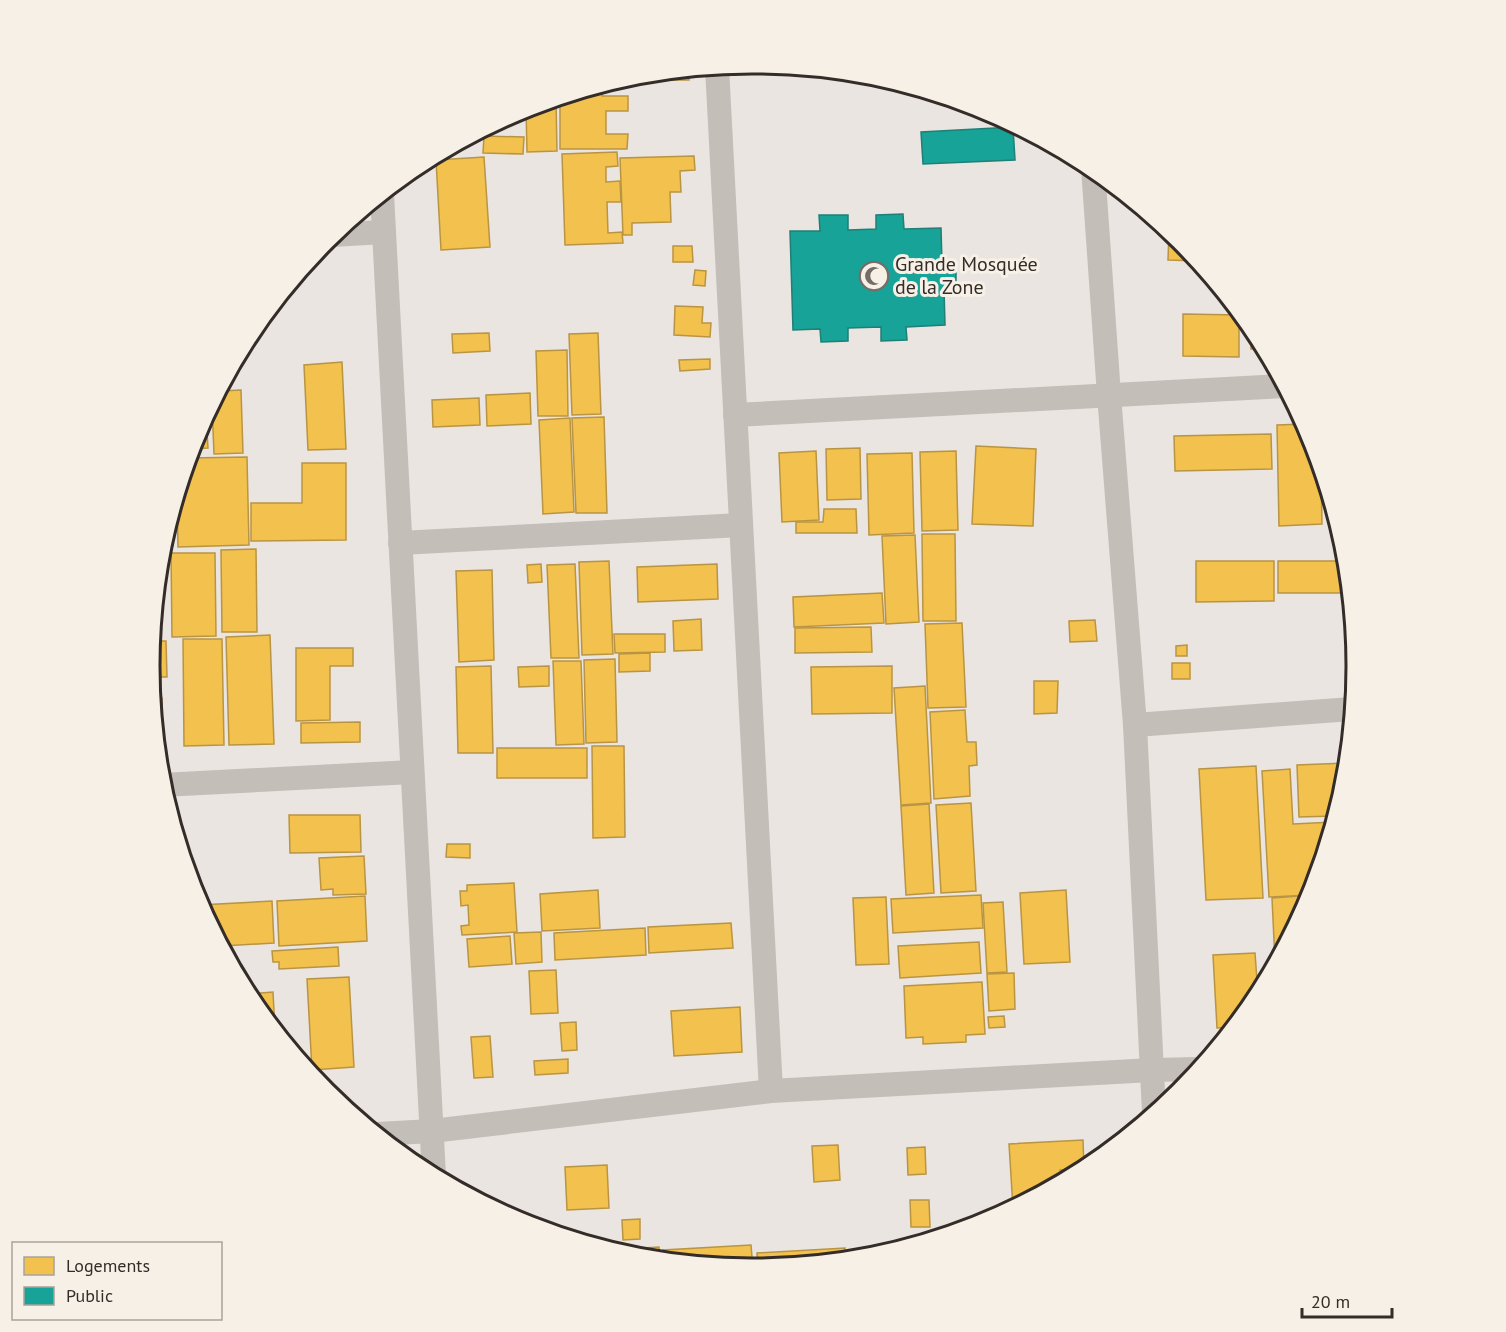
<svg xmlns="http://www.w3.org/2000/svg" width="1506" height="1332" font-family="'PT Sans',sans-serif">
  <style>
    .homes { fill: #f2c14e; stroke: #b99443; stroke-width: 1.5 }
    .public { fill: #17a398; stroke: #207f76; stroke-width: 1.5 }
    .lines { fill: none; stroke-linecap: round; stroke-linejoin: round }
    .minor { stroke: #c4beb9; stroke-width: 24 }
    .labels { text-anchor: middle; stroke-width: 6; stroke-linejoin: round; paint-order: stroke }
    .poi-label { font-size: 20px; fill: #342c28; stroke: #f7f0e7; text-anchor: start }
    .rim { fill: none; stroke: #342c28; stroke-width: 3 }
  </style>
  <rect width="100%" height="100%" fill="#eae5e0"/>
  <!-- homes -->
  <g class="homes">
    <path d="M689,69V80H667L668,71Z"/>
    <path d="M602,85V96H628V111H606V134H628L627,149H560V97Z"/>
    <path d="M556,99L557,151L527,152L526,108Z"/>
    <path d="M484,136L524,137L523,154L483,153Z"/>
    <path d="M617,152L618,166L606,167V182L620,181L621,202H607L608,233L622,232L623,243L565,245L562,154Z"/>
    <path d="M694,156L695,170L680,171L681,192H670L671,222L632,223V235H623L620,158Z"/>
    <path d="M484,157L490,247L441,250L436,160Z"/>
    <path d="M1169,231L1180,240L1197,261L1168,260Z"/>
    <path d="M673,246H692L693,262H673Z"/>
    <path d="M695,270L706,271L705,286L693,285Z"/>
    <path d="M675,306L703,307L702,323H711L710,337L674,335Z"/>
    <path d="M1183,314L1239,315V357L1183,356Z"/>
    <path d="M1251,327L1255,331L1264,349H1251Z"/>
    <path d="M489,333L490,351L453,353L452,334Z"/>
    <path d="M598,333L601,414L572,415L569,334Z"/>
    <path d="M567,350L568,416H538L536,351Z"/>
    <path d="M710,359V369L680,371L679,360Z"/>
    <path d="M342,362L346,449L308,450L304,365Z"/>
    <path d="M241,390L243,453L214,454L212,405L220,391Z"/>
    <path d="M530,393L531,424L487,426L486,395Z"/>
    <path d="M479,398L480,425L433,427L432,400Z"/>
    <path d="M206,416L208,448L192,449L196,435Z"/>
    <path d="M604,417L607,513H576L572,418Z"/>
    <path d="M570,418L574,512L543,514L539,420Z"/>
    <path d="M1304,424L1310,436L1321,470L1322,524L1279,526L1277,425Z"/>
    <path d="M1271,434L1272,469L1175,471L1174,436Z"/>
    <path d="M976,446L1036,449L1033,526L972,524Z"/>
    <path d="M860,448L861,499L827,500L826,449Z"/>
    <path d="M816,451L819,520L782,522L779,453Z"/>
    <path d="M956,451L958,530L922,531L920,452Z"/>
    <path d="M912,453L914,533L869,535L867,454Z"/>
    <path d="M247,457L249,545L178,547L177,497L189,458Z"/>
    <path d="M302,463H346V540L251,541V503H302Z"/>
    <path d="M824,509H856L857,533H796V522H823Z"/>
    <path d="M168,527H173V546H162Z"/>
    <path d="M922,534H955L956,621H923Z"/>
    <path d="M915,535L919,622L886,624L882,536Z"/>
    <path d="M256,549L257,632H222L221,550Z"/>
    <path d="M171,553H215L216,636L172,637Z"/>
    <path d="M609,561L613,654L582,655L579,562Z"/>
    <path d="M1196,561H1274V601L1196,602Z"/>
    <path d="M1278,561H1346L1349,593H1278Z"/>
    <path d="M541,564L542,582L528,583L527,565Z"/>
    <path d="M575,564L579,658H551L547,565Z"/>
    <path d="M717,564L718,599L638,602L637,567Z"/>
    <path d="M492,570L494,660L459,662L456,571Z"/>
    <path d="M882,593L884,623L794,627L793,597Z"/>
    <path d="M701,619L702,650L674,651L673,621Z"/>
    <path d="M1095,620L1097,641L1070,642L1069,621Z"/>
    <path d="M962,623L966,707L928,708L925,624Z"/>
    <path d="M871,627L872,652L795,653V628Z"/>
    <path d="M614,634H665V652L615,653Z"/>
    <path d="M270,635L274,744L229,745L226,637Z"/>
    <path d="M183,639H222L224,745L184,746Z"/>
    <path d="M152,641H166L167,677H151L150,666Z"/>
    <path d="M1187,645V656H1176V646Z"/>
    <path d="M296,648H353V666H330V720L296,721Z"/>
    <path d="M650,653V671L619,672V654Z"/>
    <path d="M615,659L617,742L586,743L584,660Z"/>
    <path d="M553,661H581L584,744L556,745Z"/>
    <rect x="1172" y="663" width="18" height="16"/>
    <path d="M491,666L493,753H458L456,667Z"/>
    <path d="M549,666V686L519,687L518,667Z"/>
    <path d="M892,666V713L812,714L811,667Z"/>
    <path d="M1034,681H1058L1057,713L1034,714Z"/>
    <path d="M925,686L931,803L901,805L894,688Z"/>
    <path d="M153,698H162L163,738H157Z"/>
    <path d="M965,710L967,742H976L977,765L969,766L970,796L934,799L930,712Z"/>
    <path d="M360,722V742L301,743V723Z"/>
    <path d="M592,746H624L625,837L593,838Z"/>
    <rect x="497" y="748" width="90" height="30"/>
    <path d="M1346,763L1344,784L1334,816L1299,817L1297,765Z"/>
    <path d="M1256,766L1263,898L1206,900L1199,769Z"/>
    <path d="M1290,769L1293,824L1333,822L1311,895L1269,897L1262,771Z"/>
    <path d="M971,803L976,891L941,893L936,805Z"/>
    <path d="M929,804L934,893L906,895L901,806Z"/>
    <path d="M289,815H360L361,852L290,853Z"/>
    <path d="M447,844H470V858L446,857Z"/>
    <path d="M364,856L366,894L333,895V889L321,890L319,858Z"/>
    <path d="M514,883L517,932L462,935L461,926L469,925L468,905L461,906L460,891H467V885Z"/>
    <path d="M598,890L600,928L542,931L540,894Z"/>
    <path d="M1066,890L1070,962L1024,964L1020,893Z"/>
    <path d="M981,895L983,928L893,933L891,899Z"/>
    <path d="M365,896L367,941L279,946L277,901Z"/>
    <path d="M1299,896L1300,915L1275,962L1272,898Z"/>
    <path d="M886,897L889,964L856,965L853,898Z"/>
    <path d="M272,901L274,943L222,946L200,905Z"/>
    <path d="M1003,902L1007,972L987,973L983,903Z"/>
    <path d="M731,923L733,948L649,953L648,927Z"/>
    <path d="M645,928L646,955L555,960L554,933Z"/>
    <path d="M541,932L542,962L516,964L514,933Z"/>
    <path d="M510,936L512,964L469,967L467,939Z"/>
    <path d="M979,942L981,973L900,978L898,946Z"/>
    <path d="M338,947L339,966L279,969V962H273L272,951Z"/>
    <path d="M1255,953L1258,994L1254,1001L1233,1027L1217,1028L1213,955Z"/>
    <path d="M556,970L558,1013L531,1014L529,971Z"/>
    <path d="M1014,973L1015,1009L989,1011L987,974Z"/>
    <path d="M349,977L354,1067L312,1070L307,979Z"/>
    <path d="M982,982L985,1034L966,1035V1042L923,1044V1037L906,1038L904,986Z"/>
    <path d="M273,992L275,1030L251,1001L248,994Z"/>
    <path d="M740,1007L742,1052L674,1056L671,1011Z"/>
    <path d="M1004,1016L1005,1027L989,1028L988,1017Z"/>
    <path d="M576,1022L577,1050L562,1051L560,1023Z"/>
    <path d="M490,1036L493,1077L474,1078L471,1037Z"/>
    <path d="M568,1059V1073L535,1075L534,1061Z"/>
    <path d="M1083,1140L1084,1168L1060,1170L1061,1182L1013,1208L1009,1144Z"/>
    <path d="M838,1145L840,1180L814,1182L812,1146Z"/>
    <path d="M925,1147L926,1174L908,1175L907,1148Z"/>
    <path d="M607,1165L609,1208L567,1210L565,1167Z"/>
    <path d="M910,1200H929L930,1227H911Z"/>
    <path d="M640,1219V1239L623,1240L622,1220Z"/>
    <path d="M922,1242L888,1252V1244Z"/>
    <path d="M751,1245L753,1269L664,1260L663,1250Z"/>
    <path d="M659,1247L660,1260L635,1257L610,1250Z"/>
    <path d="M845,1248V1260L758,1268L757,1253Z"/>
  </g>
  <!-- public -->
  <g class="public">
    <path d="M1013,127L1015,160L923,164L921,132Z"/>
    <path d="M903,214L904,229L941,228L942,263H956V288L944,289L945,325L906,327L907,340L881,341V327L848,328V341L821,342L820,329L793,330L790,231H820L819,215H848V230L876,229V215Z"/>
  </g>
  <g class="lines">
    <!-- minor -->
    <g class="minor">
      <path d="M717,67L771,1091"/>
      <path d="M1093,168L1109,395L1135,725L1154,1113"/>
      <path d="M382,194L434,1176"/>
      <path d="M332,235L384,232"/>
      <path d="M735,415L1284,386"/>
      <path d="M400,543L741,525"/>
      <path d="M1135,725L1352,709"/>
      <path d="M162,785L412,772"/>
      <path d="M377,1134L432,1131L771,1091L1152,1070L1198,1069"/>
    </g>
  </g>
  <!-- icons -->
  <defs>
    <g id="mosque-ring" transform="scale(1.5)"><circle r="9.5" fill="#f7f0e7" stroke="#746d68" stroke-width="1.5"/><path d="M3.5-4.9A6 6 0 1 0 3.5 4.9A5 5 0 1 1 3.5-4.9Z" fill="#746d68"/></g>
  </defs>
  <g fill-rule="evenodd">
    <use href="#mosque-ring" x="874" y="276"/>
  </g>
  <g class="labels">
    <!-- poi labels -->
    <g class="poi-label">
      <text x="895" y="271">Grande Mosquée<tspan x="895" dy="23">de la Zone</tspan></text>
    </g>
  </g>
  <!-- crop -->
  <path d="M0 0H1506V1332H0ZM752 74H754A592 592 0 0 1 1346 666V666A592 592 0 0 1 754 1258H752A592 592 0 0 1 160 666V666A592 592 0 0 1 752 74Z" fill="#f7f0e7" fill-rule="evenodd"/>
  <path class="rim" d="M752 74H754A592 592 0 0 1 1346 666V666A592 592 0 0 1 754 1258H752A592 592 0 0 1 160 666V666A592 592 0 0 1 752 74Z"/>
  <!-- legend -->
  <rect x="12" y="1242" width="210" height="78" fill="#f7f0e7" stroke="#a9a29b" stroke-width="1.5"/>
  <rect x="24" y="1257" width="30" height="18" fill="#f2c14e" stroke="#a9a29b" stroke-width="1.5"/>
  <text x="66" y="1272" font-size="18" fill="#342c28">Logements</text>
  <rect x="24" y="1287" width="30" height="18" fill="#17a398" stroke="#a9a29b" stroke-width="1.5"/>
  <text x="66" y="1302" font-size="18" fill="#342c28">Public</text>
  <!-- scale -->
  <path d="M1302 1308v9h90v-9" fill="none" stroke="#342c28" stroke-width="3"/>
  <text x="1311" y="1308" font-size="18" fill="#342c28" stroke="#f7f0e7" stroke-width="4.5" paint-order="stroke">20 m</text>
</svg>
